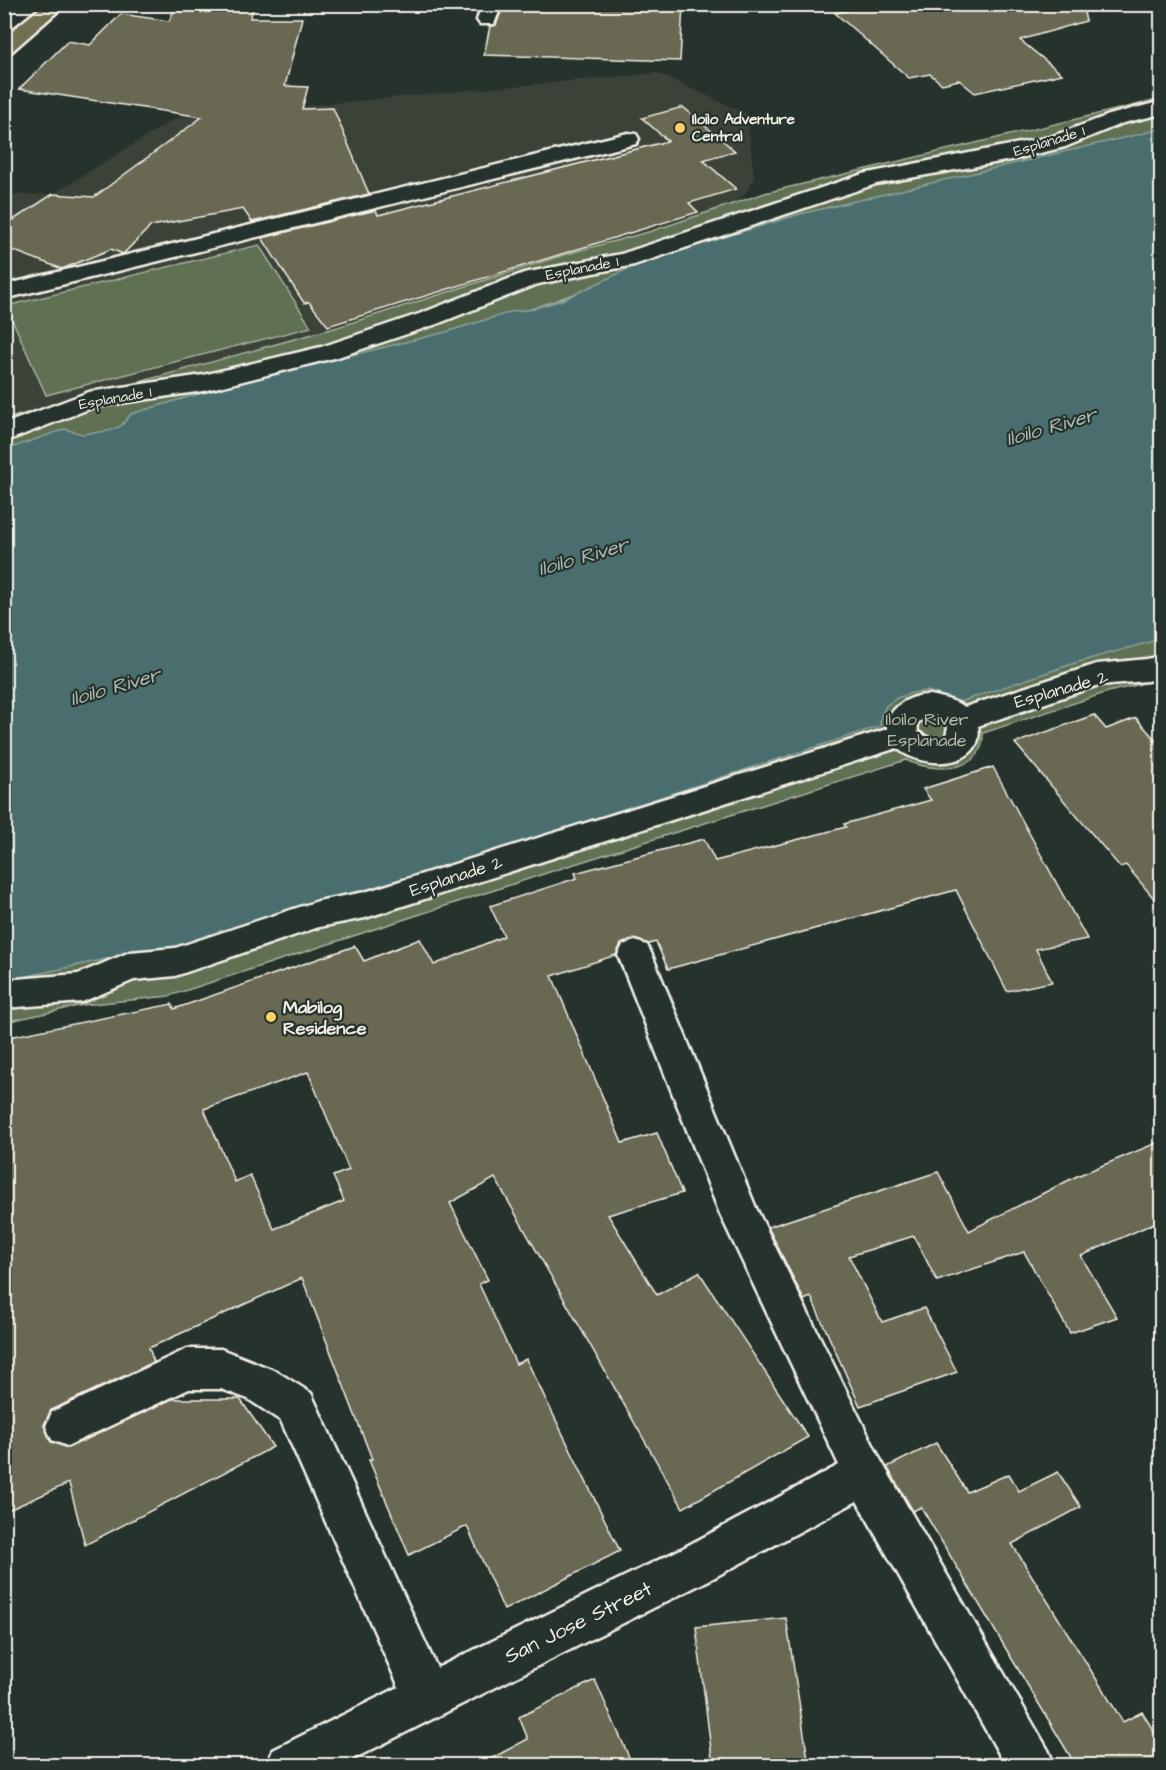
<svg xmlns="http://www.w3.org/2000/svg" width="1166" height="1770" font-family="'Architects Daughter',sans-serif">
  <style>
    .built { fill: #3a4338 }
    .green { fill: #5e7052; stroke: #a9b09d; stroke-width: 1.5 }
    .water { fill: #496e6d; stroke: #8da29e; stroke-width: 1.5 }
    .building { fill: #696753; stroke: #f4f1e8; stroke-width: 1.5; fill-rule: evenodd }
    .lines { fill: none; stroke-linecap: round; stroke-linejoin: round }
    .minor-casing { stroke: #f4f1e8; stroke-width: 5 }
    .major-casing { stroke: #f4f1e8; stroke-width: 5 }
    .minor { fill: #26332d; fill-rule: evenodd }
    .major { fill: #716f52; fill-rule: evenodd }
    .poi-dot { fill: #ffd166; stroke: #26332d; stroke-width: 2 }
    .labels { text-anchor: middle; stroke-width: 4.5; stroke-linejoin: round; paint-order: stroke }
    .far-poi-label { font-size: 15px; font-weight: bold; fill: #f4f1e8; stroke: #26332d; text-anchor: start }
    .far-street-label { font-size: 15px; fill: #f4f1e8; stroke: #26332d }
    .street-label { font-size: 18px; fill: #f4f1e8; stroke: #26332d }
    .park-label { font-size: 18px; fill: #b8bdac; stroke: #26332d }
    .poi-label { font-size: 18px; font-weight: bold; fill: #f4f1e8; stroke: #26332d; text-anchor: start }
    .water-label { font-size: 20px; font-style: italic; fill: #b0bdb7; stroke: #26332d }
    .near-street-label { font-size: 21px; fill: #f4f1e8; stroke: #26332d }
  </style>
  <rect width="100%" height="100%" fill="#26332d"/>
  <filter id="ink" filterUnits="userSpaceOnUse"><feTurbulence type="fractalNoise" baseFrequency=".0167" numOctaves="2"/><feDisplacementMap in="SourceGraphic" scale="12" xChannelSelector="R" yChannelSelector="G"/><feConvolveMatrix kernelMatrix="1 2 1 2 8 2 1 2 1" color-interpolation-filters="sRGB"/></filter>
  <g filter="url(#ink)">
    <!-- built -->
    <path class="built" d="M657,73L747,114L754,179L746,192L732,205L652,231L570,253L338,327L5,419V195L53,194L176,118Z"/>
    <!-- green -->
    <g class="green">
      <path d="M1161,99V154L574,294L528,310L517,311L5,489V419L338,327L570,253L652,231L765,193Z"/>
      <path d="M259,245L311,327L46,395L6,306Z"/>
      <path d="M1161,623V679L1108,692L983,733C985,774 933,773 906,760L565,867L169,996L83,1005L5,1022V936L870,680L928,691L961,702Z"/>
    </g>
    <!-- water -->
    <path class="water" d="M1161,129V639L1075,663L960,702L928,691L912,693L897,698L886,706L881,716L880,726L362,894L174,948L134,953L5,981V450L65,429L82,434L109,431L121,426L131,414L225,386L446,332L514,311L528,310L562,300L643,262L800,214Z"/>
    <!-- building -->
    <g class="building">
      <path d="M177,4H255L250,18H302L285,86L308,87L302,109L333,108L369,194L252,222L243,209L151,226L123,254L111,249L62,269L4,247V226L53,194L94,197L202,117L19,89L68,41L90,45L121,14L169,21Z"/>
      <path d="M504,4H683L680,61L484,55L490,26L496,25Z"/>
      <path d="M878,4H981L995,12L1031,4H1082L1086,21L1020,40L1062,74L975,93L959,80L942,84L930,74L909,78L835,13Z"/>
      <path d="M683,107L735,151L703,160L736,189L689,203L698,212L328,326L309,302L304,303L262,238L376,210L378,215L668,141L642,118Z"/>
      <path d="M1094,715L1106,729L1136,718L1161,746V907L1126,865L1120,867L1015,743Z"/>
      <path d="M993,767L1087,939L1036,949L1052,982L1007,991L956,890L668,969L656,942L649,944L634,939L621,944L616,955L552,976L622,1143L657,1133L682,1193L608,1215L657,1295L699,1272L808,1437L683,1508L495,1178L450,1203L488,1280L479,1284L516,1364L526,1359L620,1551L504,1610L467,1526L409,1555L369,1460L372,1459L302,1278L149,1348L154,1362L51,1410L44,1425L51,1442L68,1448L172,1399H240L273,1447L85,1545L69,1483L4,1512V1038L172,1004L174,1009L355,946L364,961L420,939L434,965L504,936L490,906L577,878L575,873L704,839L715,861L846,827L844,824L931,800L923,789ZM308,1072L349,1170L333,1176L344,1201L274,1229L250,1175L235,1182L204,1109Z"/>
      <path d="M1161,1141V1220L1081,1256L1117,1317L1070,1333L1024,1252L937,1281L914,1236L849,1256L882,1322L924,1308L957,1372L860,1406L811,1297L804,1300L768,1227L938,1172L969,1231L1077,1176Z"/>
      <path d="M936,1443L967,1492L1009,1474L1019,1491L1058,1472L1081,1507L1012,1544L1123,1722L1142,1712L1161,1743V1766H1076L921,1507L913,1511L887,1467Z"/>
      <path d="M786,1618L809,1766H713L696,1627Z"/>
      <path d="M595,1680L633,1766H477L528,1739L519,1717Z"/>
    </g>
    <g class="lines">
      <!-- minor casing -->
      <g class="minor-casing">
        <g id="minor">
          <path d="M482,4H502L494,24H480L477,20Z"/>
          <path d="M1162,101V114L1123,123L1065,147L1011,160L876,184L634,265L538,284L437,324L338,357L203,391L94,407L4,442V424L89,392L203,375L321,347L419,314L524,273L621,254L863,174L1050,137L1109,115Z"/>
          <path d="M628,133L636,134L639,139L636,144L4,299V285Z"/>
          <path d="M1162,656V677L1147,681L1099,685L978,726C986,769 921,770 897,748L365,918L319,927L175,976L134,980L82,1002L4,1008V980L78,974L130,952L175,948L318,901L365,892L887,729C886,709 909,695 928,695C940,696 955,701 965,707L1097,664L1147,659ZM927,717L938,719L948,726L946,737L934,741L918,732L917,723Z"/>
          <path d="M635,941L647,945L652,955L756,1208L880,1459L1048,1750L1055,1766H1006L857,1501L713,1578L339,1766H266L273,1750L399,1687L281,1421L248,1399L221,1389H189L67,1446L52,1440L46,1426L52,1412L187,1349H221L276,1371L311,1393L437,1668L683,1548L839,1465L720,1214L618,955L623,945Z"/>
        </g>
      </g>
      <!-- major casing -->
      <g class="major-casing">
        <path id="major" d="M45,4H66L11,52L4,54V37Z"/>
      </g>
      <!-- minor -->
      <use href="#minor" class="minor"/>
      <!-- major -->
      <use href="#major" class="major"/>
    </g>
  </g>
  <!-- markers -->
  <g class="poi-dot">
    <circle cx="680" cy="128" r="6"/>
    <circle cx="271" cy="1017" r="6"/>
  </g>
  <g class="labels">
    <!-- far-poi labels -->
    <g class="far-poi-label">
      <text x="692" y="124">Iloilo Adventure<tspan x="692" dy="17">Central</tspan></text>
    </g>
    <!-- far-street labels -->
    <g class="far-street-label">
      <text transform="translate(1049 141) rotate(-17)" y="5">Esplanade 1</text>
      <text transform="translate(582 268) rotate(-11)" y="5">Esplanade 1</text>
      <text transform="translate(115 398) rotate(-10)" y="5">Esplanade 1</text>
    </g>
    <!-- street labels -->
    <g class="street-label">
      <text transform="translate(1061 689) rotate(-16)" y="6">Esplanade 2</text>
      <text transform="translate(456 876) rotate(-18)" y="6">Esplanade 2</text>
    </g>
    <!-- park labels -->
    <g class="park-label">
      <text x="927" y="725">Iloilo River<tspan x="927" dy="21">Esplanade</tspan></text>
    </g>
    <!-- poi labels -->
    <g class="poi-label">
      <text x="283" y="1013">Mabilog<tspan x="283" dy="21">Residence</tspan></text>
    </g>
    <!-- water labels -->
    <g class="water-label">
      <text transform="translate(1051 426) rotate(-16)" y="7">Iloilo River</text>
      <text transform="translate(583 556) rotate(-16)" y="7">Iloilo River</text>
      <text transform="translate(115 686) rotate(-16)" y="7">Iloilo River</text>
    </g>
    <!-- near-street labels -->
    <g class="near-street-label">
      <text transform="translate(578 1622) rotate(-26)" y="7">San Jose Street</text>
    </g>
  </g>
  <!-- margin -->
  <rect width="1166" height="1770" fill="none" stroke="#26332d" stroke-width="24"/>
  <rect x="12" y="12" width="1142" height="1746" fill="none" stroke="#f4f1e8" stroke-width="2" filter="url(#ink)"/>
</svg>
